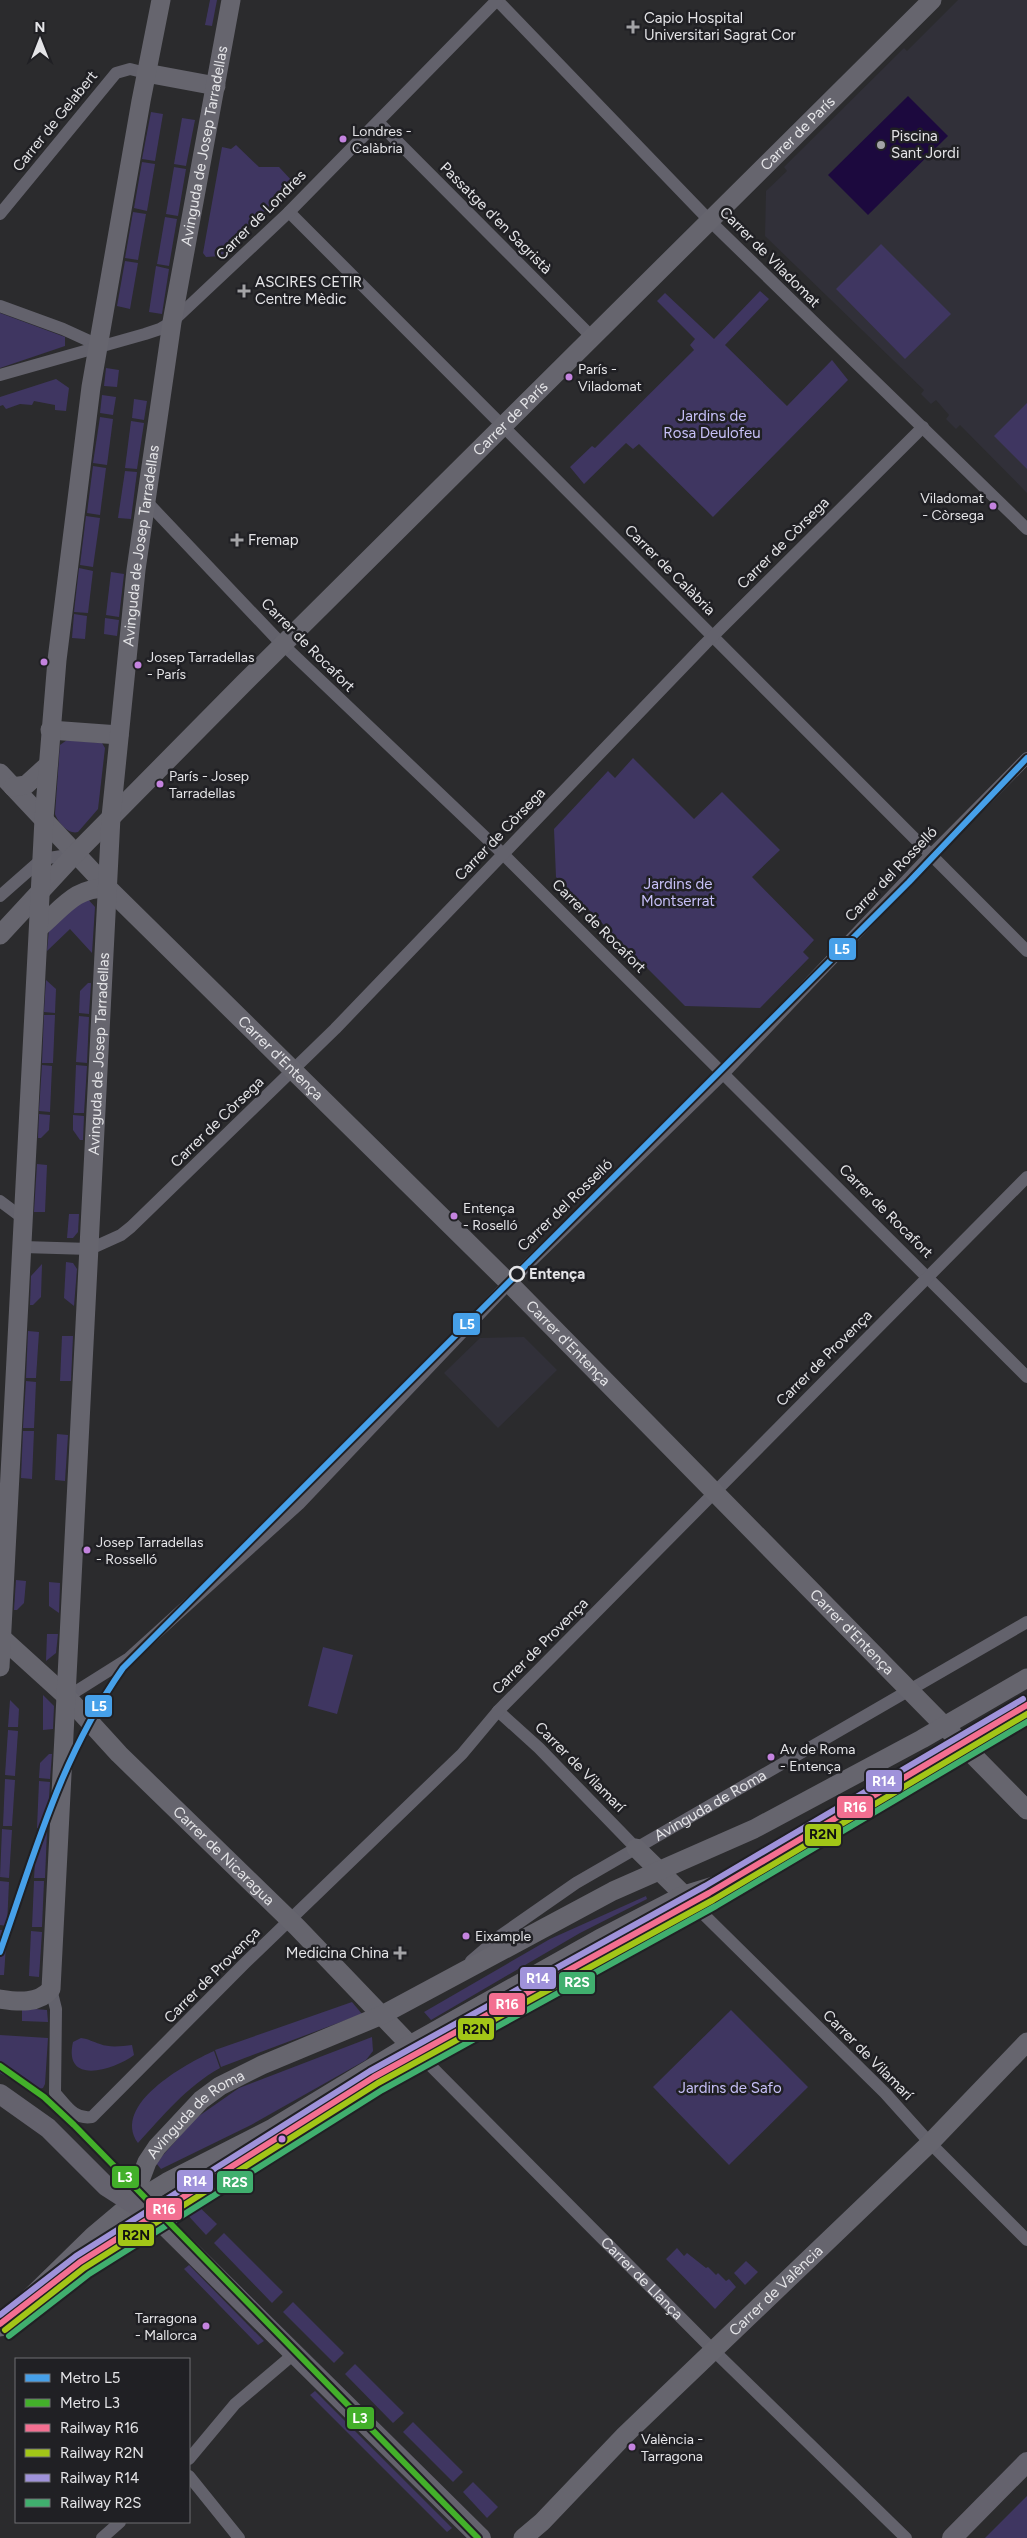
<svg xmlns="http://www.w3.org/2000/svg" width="1027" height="2538" font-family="Figtree,sans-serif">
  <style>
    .built { fill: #313039 }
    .green { fill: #3f3661 }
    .water { fill: #1c093e }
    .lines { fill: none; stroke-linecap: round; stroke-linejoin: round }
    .street { stroke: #63626c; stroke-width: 12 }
    .secondary { stroke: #66656e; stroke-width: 19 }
    .primary { stroke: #64626d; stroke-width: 20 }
    .rail-1-casing { stroke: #202024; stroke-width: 10 }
    .rail-2-casing { stroke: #202024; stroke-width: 10 }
    .rail-3-casing { stroke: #202024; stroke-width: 10 }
    .rail-4-casing { stroke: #202024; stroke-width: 10 }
    .rail-1 { stroke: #f36f91; stroke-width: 6 }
    .rail-2 { stroke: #a2c617; stroke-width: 6 }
    .rail-3 { stroke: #9f92da; stroke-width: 6 }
    .rail-4 { stroke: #40af6e; stroke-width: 6 }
    .metro-1-casing { stroke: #202024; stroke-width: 10 }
    .metro-2-casing { stroke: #202024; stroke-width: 10 }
    .metro-1 { stroke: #46a0e9; stroke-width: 6 }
    .metro-2 { stroke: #43b02a; stroke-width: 6 }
    .poi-dot { fill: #a3a3a6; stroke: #202024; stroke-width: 2 }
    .bus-dot { fill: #c483df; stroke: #202024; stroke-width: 2 }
    .stop-dot { fill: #202024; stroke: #e4e4e7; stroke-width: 2.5 }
    .labels { text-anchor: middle; stroke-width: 5; stroke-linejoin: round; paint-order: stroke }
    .bus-label { font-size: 14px; fill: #e4e4e7; stroke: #202024; text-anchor: start }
    .poi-label { font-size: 15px; fill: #e4e4e7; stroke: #202024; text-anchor: start }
    .street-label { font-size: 15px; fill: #e4e4e7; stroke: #202024 }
    .park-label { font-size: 15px; fill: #c7c0f8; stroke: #202024 }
    .stop-label { font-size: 15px; font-weight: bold; fill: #e4e4e7; stroke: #202024; text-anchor: start }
    .line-badge { stroke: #202024; stroke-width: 2 }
    .badge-label { font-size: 14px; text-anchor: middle; font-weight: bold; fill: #fff }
    .pale-badge-label { font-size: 14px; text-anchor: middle; font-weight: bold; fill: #111 }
  </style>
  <rect width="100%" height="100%" fill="#2b2b2d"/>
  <!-- built -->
  <g class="built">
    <path d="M958,0H1027V493L960,425L956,429L946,419L949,415L936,400L931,404L921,394L924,390L765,236L766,191L787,171L784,167L904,48L907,51Z"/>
    <path d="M524,1337L557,1370L498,1428L444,1373L480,1338Z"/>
  </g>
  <!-- green -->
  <g class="green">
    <path d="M210,0H217L212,26L205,25Z"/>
    <path d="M151,112L163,114L155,161L142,159Z"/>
    <path d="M182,118L195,120L186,166L174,164Z"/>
    <path d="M236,145L259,167H279L293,182L221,256L206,257L203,253L222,147L231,149Z"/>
    <path d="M142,162L155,164L147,211L134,208Z"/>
    <path d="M174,167L186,169L178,216L166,214Z"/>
    <path d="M133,212L146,214L138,260L125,258Z"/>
    <path d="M165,217L177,219L169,266L157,264Z"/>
    <path d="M881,244L951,314L905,359L836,289Z"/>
    <path d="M125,261L138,263L130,309L117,306Z"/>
    <path d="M156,266L169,269L162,314L149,312Z"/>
    <path d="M760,291L769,299L725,345L787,406L832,360L848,380L713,517L639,444L633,449L626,443L584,484L570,467L592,446L595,448L694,350L690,345L695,339L657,301L665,293L714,339Z"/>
    <path d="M0,313L65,337V346L0,368Z"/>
    <path d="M106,368L119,370L117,387L104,386Z"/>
    <path d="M56,379L69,388L66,411L55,410V405L34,401L32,405L20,404L6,409L3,405L0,406V397Z"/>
    <path d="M102,395L116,397L113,415L100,413Z"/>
    <path d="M134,399L147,401L144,420L132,418Z"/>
    <path d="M1027,403V469L994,436Z"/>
    <path d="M100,417L113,419L107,465L93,463Z"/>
    <path d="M131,421L144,423L137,469L125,468Z"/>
    <path d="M93,466L106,468L100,515L87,513Z"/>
    <path d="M125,471L137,472L131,519L118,518Z"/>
    <path d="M86,516L100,518L93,567L80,565Z"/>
    <path d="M79,568L93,571L88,613L74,612Z"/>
    <path d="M111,572L124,574L119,617L106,615Z"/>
    <path d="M74,614L87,616L85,639L72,638Z"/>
    <path d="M105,618L119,620L117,636L104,634Z"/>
    <path d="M67,740L102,743L105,748L98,809L78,832C69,835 58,823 55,814L60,745Z"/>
    <path d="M633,758L694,819L722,792L780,850L752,877L814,940L803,952L809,958L760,1008L685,1006L556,877L554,829L608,771L615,778Z"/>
    <path d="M86,897L95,907L92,953L70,929L47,951L49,929Z"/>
    <path d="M46,980L56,989L55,1013L44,1012Z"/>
    <path d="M88,983H91L89,1014L79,1013L80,991Z"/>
    <path d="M44,1015H55L53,1063H42Z"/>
    <path d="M79,1016L89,1017L87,1063L76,1062Z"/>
    <path d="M42,1065L52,1066L50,1112L39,1111Z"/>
    <path d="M76,1065L87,1066L84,1113H74Z"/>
    <path d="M39,1114L50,1115L49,1130L41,1138H38Z"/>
    <path d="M73,1115L84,1116L83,1140H80L73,1130Z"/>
    <path d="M37,1164L47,1165L45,1212H34Z"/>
    <path d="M69,1214H79L78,1232L73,1238H67Z"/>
    <path d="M66,1262L73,1263L77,1269L74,1306L64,1298Z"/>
    <path d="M42,1264L41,1297L33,1305H30L31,1276Z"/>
    <path d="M28,1331L39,1332L36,1378H26Z"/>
    <path d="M62,1336H73L71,1381H60Z"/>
    <path d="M26,1381L36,1382L34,1428H23Z"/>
    <path d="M23,1431H34L32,1479L21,1478Z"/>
    <path d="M57,1434L68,1435L65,1481L55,1480Z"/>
    <path d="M16,1580L26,1581L24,1603L17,1610H14Z"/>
    <path d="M49,1582L60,1583L59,1613L49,1606Z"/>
    <path d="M47,1634H58L56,1653L46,1661Z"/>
    <path d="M323,1647L353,1655L337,1714L308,1706Z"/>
    <path d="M43,1695L54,1706L53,1729L43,1730Z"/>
    <path d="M10,1700L19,1709L18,1727H8Z"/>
    <path d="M8,1730L18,1731L15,1776L5,1775Z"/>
    <path d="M49,1754H52L50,1779L39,1778L40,1763Z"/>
    <path d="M5,1779L15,1780L12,1826H3Z"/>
    <path d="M39,1781L50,1782L47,1828H37Z"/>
    <path d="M2,1829L12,1830L9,1878L0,1877Z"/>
    <path d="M37,1831H47L45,1878H34Z"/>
    <path d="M0,1881L9,1882L7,1926L0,1925Z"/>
    <path d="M34,1881H44L42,1927H32Z"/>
    <path d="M646,1896L647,1899L580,1933L431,2020L424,2012L550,1939Z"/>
    <path d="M0,1930H7L4,1975H0Z"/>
    <path d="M31,1931L42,1932L39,1977L29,1976Z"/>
    <path d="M352,2002L362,2014L221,2067L215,2050Z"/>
    <path d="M22,2008L47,2010L48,2022L22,2021Z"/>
    <path d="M731,2010L808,2087L729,2165L653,2087Z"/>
    <path d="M0,2035L48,2038L45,2084L43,2088C30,2092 11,2078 0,2073Z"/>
    <path d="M372,2037L373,2051L366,2060L251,2125L161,2169L156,2163L196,2118L239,2088Z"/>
    <path d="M81,2038C89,2039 93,2042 100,2044C110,2048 122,2046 132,2045L134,2055C114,2070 63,2086 73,2042Z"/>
    <path d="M214,2051L220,2068C187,2086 162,2117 138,2143C111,2105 185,2064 214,2051Z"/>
    <path d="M193,2201L217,2224L206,2235L184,2211Z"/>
    <path d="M224,2233L283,2292L272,2303L214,2243Z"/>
    <path d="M677,2248L684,2256L687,2253L706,2268L708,2267L716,2275L718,2273L726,2281L729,2279L736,2287L715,2309L666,2259Z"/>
    <path d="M746,2261L758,2272L745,2285L734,2273Z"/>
    <path d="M189,2265L264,2341L258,2345L184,2269Z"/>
    <path d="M293,2302L344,2353L334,2363L283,2312Z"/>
    <path d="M355,2364L404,2413L393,2423L345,2374Z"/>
    <path d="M315,2391L452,2528L447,2532L310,2395Z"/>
    <path d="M413,2422L463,2472L453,2482L403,2432Z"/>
    <path d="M473,2482L498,2507L487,2518L463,2492Z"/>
    <path d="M1027,2496V2538H985Z"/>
  </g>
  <!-- water -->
  <path class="water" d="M908,96L948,136L868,215L828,175Z"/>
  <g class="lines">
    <!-- street -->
    <g class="street">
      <path d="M497,0L710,221L1027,529"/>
      <path d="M378,122L592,337"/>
      <path d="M289,212L1027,951"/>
      <path d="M0,214L116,73L130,69L146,73"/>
      <path d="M0,306L63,329L98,345"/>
      <path d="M0,375L145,334L160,329L172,322L289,212L497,0"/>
      <path d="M146,501L276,638L503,854L1027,1377"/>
      <path d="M0,896L42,859L75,854"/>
      <path d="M0,1201L24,1219"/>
      <path d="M23,1247L90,1249L121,1235L131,1227L335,1029L705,644L923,427"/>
      <path d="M67,1697L129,1658L299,1504L509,1283L724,1073L924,862L1027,758"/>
      <path d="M498,1711L539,1748L636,1848"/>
      <path d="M684,1895L885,2093L930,2143L1027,2240"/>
      <path id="s1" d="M471,1961L500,1936L576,1883L1027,1622"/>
      <path d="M51,1989L56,2009L55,2093C66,2105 74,2120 92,2117L245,1963L462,1754L498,1711L1027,1177"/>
      <path id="s2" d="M410,2045L713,2350L906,2538"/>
      <path d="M189,2459L235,2404L295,2353"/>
      <path d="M189,2476L239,2538"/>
      <path d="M102,2538L120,2522"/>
    </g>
    <!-- secondary -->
    <g class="secondary">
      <path d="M146,73L216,86"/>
      <path d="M50,730L119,735"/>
      <path id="s3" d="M0,773L108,888L509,1283L1027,1810"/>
      <path d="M13,787L26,785L48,765"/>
      <path d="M39,928C63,908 75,887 108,888"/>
      <path id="s4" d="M0,935L75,854L244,683L932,0"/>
      <path id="s5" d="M2,1638L67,1697L119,1754L297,1927L410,2045"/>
      <path d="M0,1667L44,819L57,660L91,387L141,101L161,0"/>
      <path d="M636,1848L684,1895"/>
      <path id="s6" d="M0,1999C18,2002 39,2004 51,1989L111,817L136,570L172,322L231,0"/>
      <path id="s7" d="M131,2204L147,2162L157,2147L201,2100L220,2086L262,2065L382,2015L613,1891L754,1829L922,1739L1027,1678"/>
      <path d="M0,2327L93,2236L131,2204L167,2182L273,2128L410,2045L599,1939L684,1895L723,1883L1027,1711"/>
      <path id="s8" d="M523,2538L542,2522L625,2435L930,2143L1027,2042"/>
    </g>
    <!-- primary -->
    <g class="primary">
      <path d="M0,2094L48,2128L106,2186L159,2220L481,2538"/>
      <path d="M952,2538L1027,2462"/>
    </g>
    <!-- rail-1 casing -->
    <g class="rail-1-casing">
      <path id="rail-1" d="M0,2324L80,2262L374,2077L709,1893L1027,1705"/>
    </g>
    <!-- rail-2 casing -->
    <g class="rail-2-casing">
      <path id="rail-2" d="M5,2330L84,2268L378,2083L713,1900L1027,1714"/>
    </g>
    <!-- rail-3 casing -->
    <g class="rail-3-casing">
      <path id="rail-3" d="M0,2315L76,2256L370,2071L705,1886L1023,1699"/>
    </g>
    <!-- rail-4 casing -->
    <g class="rail-4-casing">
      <path id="rail-4" d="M9,2336L89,2274L382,2090L716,1906L1027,1722"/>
    </g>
    <!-- rail-1 -->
    <use href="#rail-1" class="rail-1"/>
    <!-- rail-2 -->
    <use href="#rail-2" class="rail-2"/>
    <!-- rail-3 -->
    <use href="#rail-3" class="rail-3"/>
    <!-- rail-4 -->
    <use href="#rail-4" class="rail-4"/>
    <!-- metro-1 casing -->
    <g class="metro-1-casing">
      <path id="metro-1" d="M0,1952C36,1850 60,1758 123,1668L909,882L1027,758"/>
    </g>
    <!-- metro-2 casing -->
    <g class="metro-2-casing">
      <path id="metro-2" d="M0,2066L44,2097L74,2125L478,2538"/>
    </g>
    <!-- metro-1 -->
    <use href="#metro-1" class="metro-1"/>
    <!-- metro-2 -->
    <use href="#metro-2" class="metro-2"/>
  </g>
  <!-- markers -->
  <g class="poi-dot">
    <path d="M630.5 19.5h5v5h5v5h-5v5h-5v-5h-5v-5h5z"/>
    <circle cx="881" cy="145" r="5"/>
    <path d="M241.5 283.5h5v5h5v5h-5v5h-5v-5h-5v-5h5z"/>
    <path d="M234.5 532.5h5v5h5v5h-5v5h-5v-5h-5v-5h5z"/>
    <path d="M397.5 1945.5h5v5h5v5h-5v5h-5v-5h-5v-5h5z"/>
  </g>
  <g class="bus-dot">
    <circle cx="343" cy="139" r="4.5"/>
    <circle cx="569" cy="377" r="4.5"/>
    <circle cx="993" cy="506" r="4.5"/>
    <circle cx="44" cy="662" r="4.5"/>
    <circle cx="138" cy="665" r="4.5"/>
    <circle cx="160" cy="784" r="4.5"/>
    <circle cx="454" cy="1216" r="4.5"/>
    <circle cx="87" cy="1550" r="4.5"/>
    <circle cx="771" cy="1757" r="4.5"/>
    <circle cx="466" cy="1936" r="4.5"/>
    <circle cx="282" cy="2139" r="4.5"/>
    <circle cx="206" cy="2326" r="4.5"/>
    <circle cx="632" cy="2447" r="4.5"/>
  </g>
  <circle class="stop-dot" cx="517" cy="1274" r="7"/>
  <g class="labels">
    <!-- bus labels -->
    <g class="bus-label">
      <text x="352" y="136">Londres -<tspan x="352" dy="17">Calàbria</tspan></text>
      <text x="578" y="374">París -<tspan x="578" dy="17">Viladomat</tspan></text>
      <text x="984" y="503" text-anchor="end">Viladomat<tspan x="984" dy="17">- Còrsega</tspan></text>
      <text x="147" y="662">Josep Tarradellas<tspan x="147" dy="17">- París</tspan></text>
      <text x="169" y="781">París - Josep<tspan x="169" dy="17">Tarradellas</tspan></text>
      <text x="463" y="1213">Entença<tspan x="463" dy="17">- Roselló</tspan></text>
      <text x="96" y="1547">Josep Tarradellas<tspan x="96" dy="17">- Rosselló</tspan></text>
      <text x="780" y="1754">Av de Roma<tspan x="780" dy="17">- Entença</tspan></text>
      <text x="475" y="1941">Eixample</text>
      <text x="197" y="2323" text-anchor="end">Tarragona<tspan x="197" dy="17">- Mallorca</tspan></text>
      <text x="641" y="2444">València -<tspan x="641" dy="17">Tarragona</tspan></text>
    </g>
    <!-- poi labels -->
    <g class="poi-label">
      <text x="644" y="23">Capio Hospital<tspan x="644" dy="17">Universitari Sagrat Cor</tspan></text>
      <text x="891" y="141">Piscina<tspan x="891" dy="17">Sant Jordi</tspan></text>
      <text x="255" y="287">ASCIRES CETIR<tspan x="255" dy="17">Centre Mèdic</tspan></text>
      <text x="248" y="545">Fremap</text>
      <text x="389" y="1958" text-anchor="end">Medicina China</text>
    </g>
    <!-- street labels -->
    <g class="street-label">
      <text transform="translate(55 121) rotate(-51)" y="5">Carrer de Gelabert</text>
      <text dy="5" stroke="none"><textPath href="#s4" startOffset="1131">Carrer de París</textPath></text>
      <text dy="5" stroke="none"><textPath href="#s6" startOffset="1906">Avinguda de Josep Tarradellas</textPath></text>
      <text transform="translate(261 215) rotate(-45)" y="5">Carrer de Londres</text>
      <text transform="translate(496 218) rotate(45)" y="5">Passatge d'en Sagristà</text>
      <text transform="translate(770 257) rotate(45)" y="5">Carrer de Viladomat</text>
      <text dy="5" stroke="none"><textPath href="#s4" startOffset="726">Carrer de París</textPath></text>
      <text transform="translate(783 543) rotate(-45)" y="5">Carrer de Còrsega</text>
      <text dy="5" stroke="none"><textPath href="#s6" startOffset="1501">Avinguda de Josep Tarradellas</textPath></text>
      <text transform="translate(670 570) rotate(45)" y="5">Carrer de Calàbria</text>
      <text transform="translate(308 645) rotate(45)" y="5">Carrer de Rocafort</text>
      <text transform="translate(500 834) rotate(-46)" y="5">Carrer de Còrsega</text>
      <text transform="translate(891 874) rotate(-46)" y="5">Carrer del Rosselló</text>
      <text transform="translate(599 926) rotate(45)" y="5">Carrer de Rocafort</text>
      <text dy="5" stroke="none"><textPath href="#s6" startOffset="991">Avinguda de Josep Tarradellas</textPath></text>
      <text dy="5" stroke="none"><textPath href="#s3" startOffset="400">Carrer d'Entença</textPath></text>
      <text transform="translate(217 1122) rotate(-44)" y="5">Carrer de Còrsega</text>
      <text transform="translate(565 1205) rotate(-44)" y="5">Carrer del Rosselló</text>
      <text transform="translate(886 1211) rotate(45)" y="5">Carrer de Rocafort</text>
      <text dy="5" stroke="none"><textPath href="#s3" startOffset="805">Carrer d'Entença</textPath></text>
      <text transform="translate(824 1358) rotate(-45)" y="5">Carrer de Provença</text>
      <text dy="5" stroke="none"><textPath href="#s3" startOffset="1210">Carrer d'Entença</textPath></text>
      <text transform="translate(540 1646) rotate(-45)" y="5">Carrer de Provença</text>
      <text transform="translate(580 1767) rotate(45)" y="5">Carrer de Vilamarí</text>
      <text dy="5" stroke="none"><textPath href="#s1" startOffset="286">Avinguda de Roma</textPath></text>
      <text dy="5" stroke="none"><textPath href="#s5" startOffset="311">Carrer de Nicaragua</textPath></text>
      <text transform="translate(212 1975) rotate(-45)" y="5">Carrer de Provença</text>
      <text transform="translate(868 2055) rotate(45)" y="5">Carrer de Vilamarí</text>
      <text dy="5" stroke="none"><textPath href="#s7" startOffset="114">Avinguda de Roma</textPath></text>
      <text dy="5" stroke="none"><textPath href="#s2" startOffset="329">Carrer de Llança</textPath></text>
      <text dy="5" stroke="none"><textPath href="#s8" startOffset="354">Carrer de València</textPath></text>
    </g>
    <!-- park labels -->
    <g class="park-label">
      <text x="712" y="421">Jardins de<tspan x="712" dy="17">Rosa Deulofeu</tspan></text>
      <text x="678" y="889">Jardins de<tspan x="678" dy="17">Montserrat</tspan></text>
      <text x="730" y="2093">Jardins de Safo</text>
    </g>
    <!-- stop labels -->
    <g class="stop-label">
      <text x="529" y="1279">Entença</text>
    </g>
  </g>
  <g class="line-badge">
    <rect x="828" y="937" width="29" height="24" rx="5" fill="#46a0e9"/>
    <rect x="452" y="1312" width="29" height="24" rx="5" fill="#46a0e9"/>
    <rect x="84" y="1694" width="29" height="24" rx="5" fill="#46a0e9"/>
    <rect x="865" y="1769" width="38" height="24" rx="5" fill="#9f92da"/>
    <rect x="836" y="1795" width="38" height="24" rx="5" fill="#f36f91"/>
    <rect x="804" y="1823" width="38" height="24" rx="5" fill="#a2c617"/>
    <rect x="519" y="1966" width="38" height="24" rx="5" fill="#9f92da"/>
    <rect x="558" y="1971" width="38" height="24" rx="5" fill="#40af6e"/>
    <rect x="488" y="1992" width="38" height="24" rx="5" fill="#f36f91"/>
    <rect x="457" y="2017" width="38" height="24" rx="5" fill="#a2c617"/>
    <rect x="111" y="2165" width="29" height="24" rx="5" fill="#43b02a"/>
    <rect x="176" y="2169" width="38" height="24" rx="5" fill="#9f92da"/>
    <rect x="216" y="2170" width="38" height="24" rx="5" fill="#40af6e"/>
    <rect x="145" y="2197" width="38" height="24" rx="5" fill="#f36f91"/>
    <rect x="117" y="2223" width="38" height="24" rx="5" fill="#a2c617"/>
    <rect x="346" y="2406" width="29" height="24" rx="5" fill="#43b02a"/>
  </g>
  <g class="badge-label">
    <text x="842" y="954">L5</text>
    <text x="467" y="1329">L5</text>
    <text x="99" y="1711">L5</text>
    <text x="884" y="1786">R14</text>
    <text x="855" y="1812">R16</text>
    <text x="538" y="1983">R14</text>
    <text x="577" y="1987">R2S</text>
    <text x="507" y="2009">R16</text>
    <text x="125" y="2182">L3</text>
    <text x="195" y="2186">R14</text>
    <text x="235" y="2187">R2S</text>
    <text x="164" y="2214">R16</text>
    <text x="360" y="2423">L3</text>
  </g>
  <g class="pale-badge-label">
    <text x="823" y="1839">R2N</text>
    <text x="476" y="2034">R2N</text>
    <text x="136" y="2240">R2N</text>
  </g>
  <!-- legend -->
  <rect x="15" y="2358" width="175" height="165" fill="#202024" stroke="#6e6e72"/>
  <rect x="25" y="2374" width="25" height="8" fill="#46a0e9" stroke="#6e6e72"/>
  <text x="60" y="2383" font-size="15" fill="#e4e4e7">Metro L5</text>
  <rect x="25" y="2399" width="25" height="8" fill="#43b02a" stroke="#6e6e72"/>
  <text x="60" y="2408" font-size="15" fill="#e4e4e7">Metro L3</text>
  <rect x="25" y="2424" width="25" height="8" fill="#f36f91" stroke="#6e6e72"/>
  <text x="60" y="2433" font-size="15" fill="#e4e4e7">Railway R16</text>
  <rect x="25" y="2449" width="25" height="8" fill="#a2c617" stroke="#6e6e72"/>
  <text x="60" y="2458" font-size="15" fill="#e4e4e7">Railway R2N</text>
  <rect x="25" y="2474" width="25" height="8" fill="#9f92da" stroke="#6e6e72"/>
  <text x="60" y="2483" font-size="15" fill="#e4e4e7">Railway R14</text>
  <rect x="25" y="2499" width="25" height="8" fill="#40af6e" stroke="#6e6e72"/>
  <text x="60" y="2508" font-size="15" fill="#e4e4e7">Railway R2S</text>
  <!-- north arrow -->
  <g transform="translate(40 40)" stroke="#202024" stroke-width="4" paint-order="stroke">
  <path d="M0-4L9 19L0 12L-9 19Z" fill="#e4e4e7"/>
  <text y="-8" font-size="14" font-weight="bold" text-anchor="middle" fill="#e4e4e7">N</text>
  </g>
</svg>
